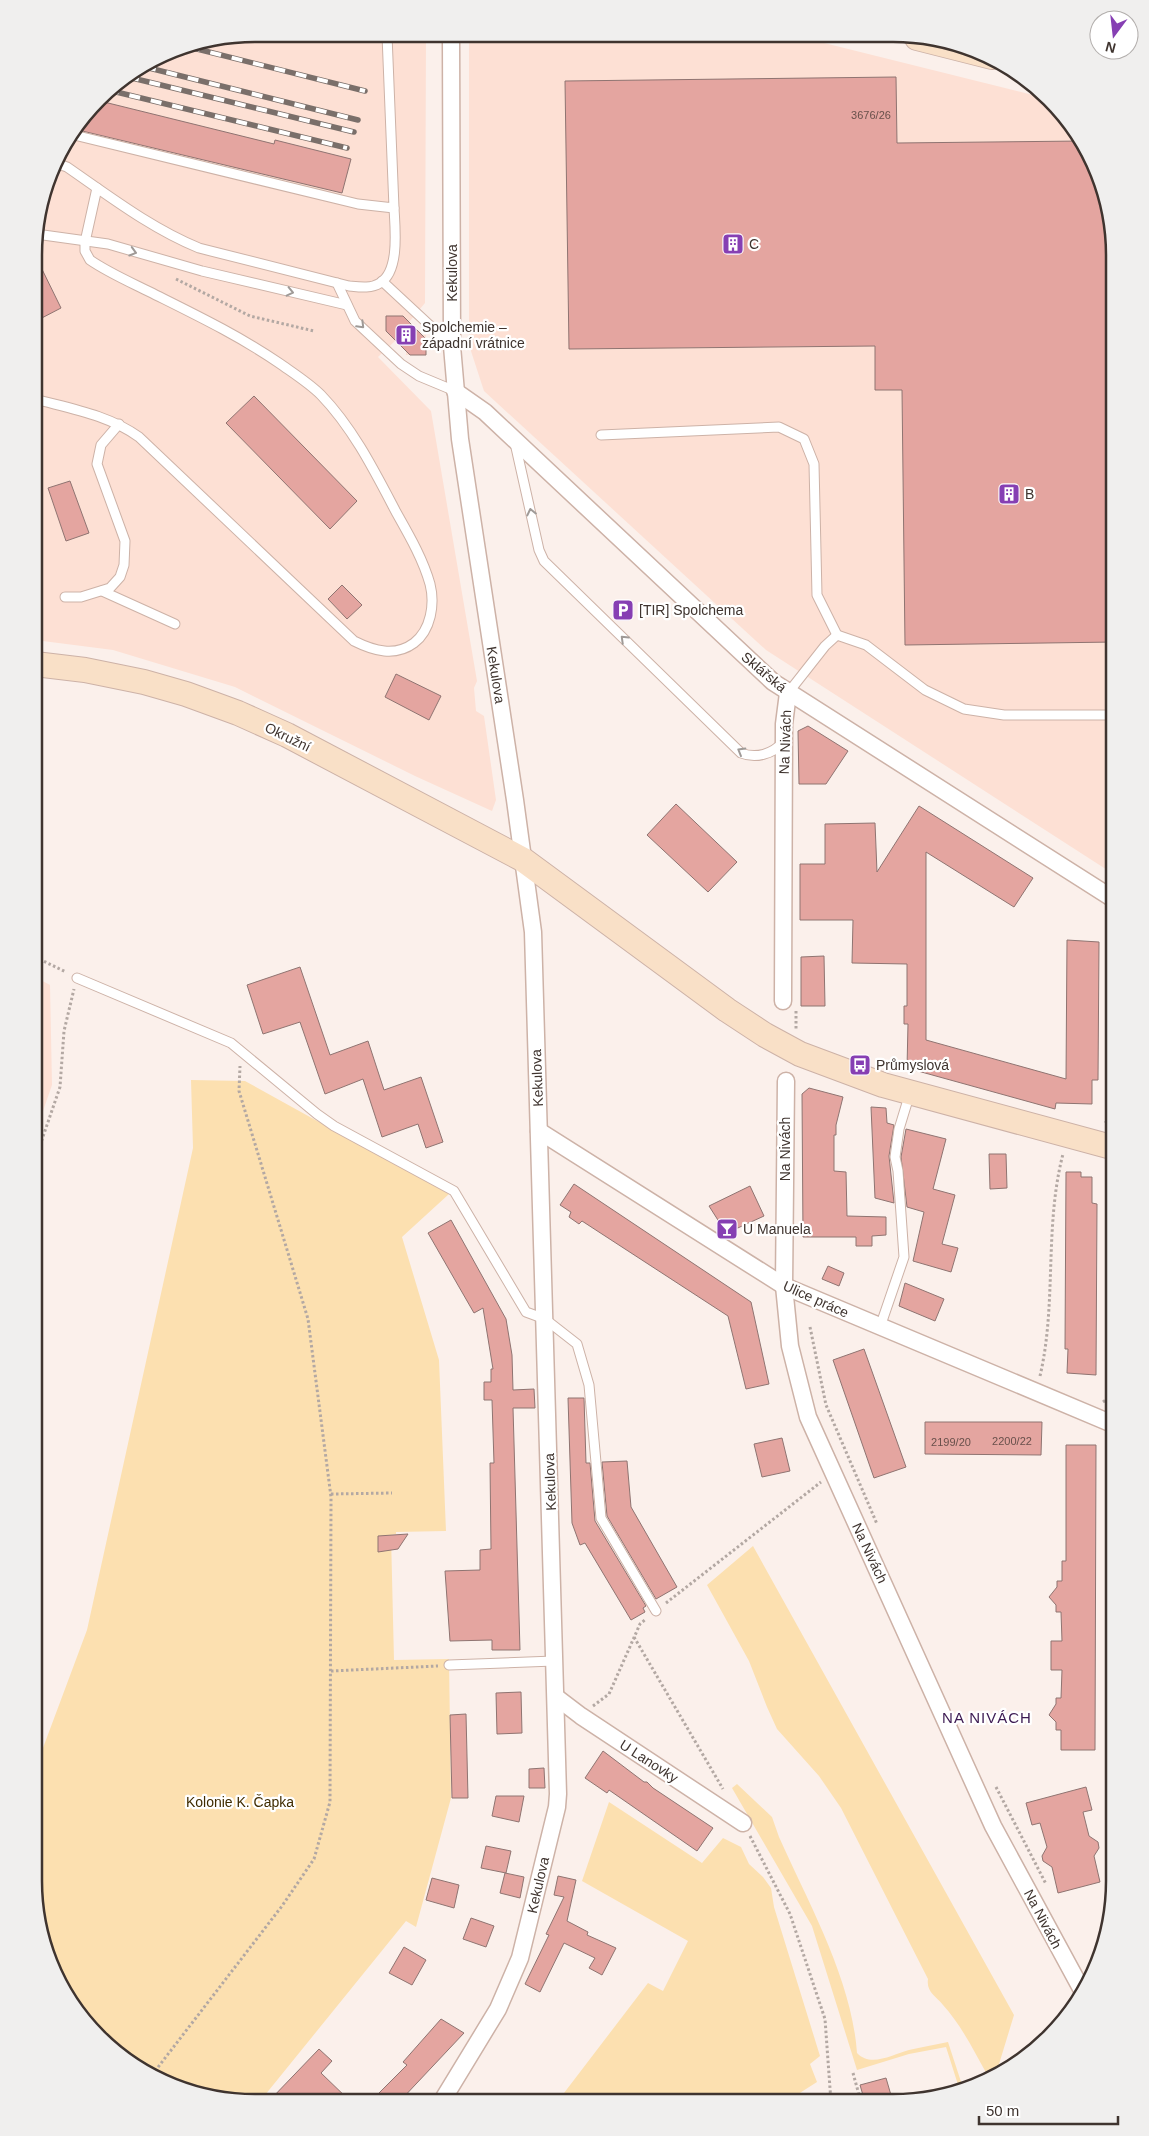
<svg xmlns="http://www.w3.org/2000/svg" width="1149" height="2136" font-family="Arial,sans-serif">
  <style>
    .built { fill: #fde0d4 }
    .green { fill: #fce0b0 }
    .building { fill: #e4a5a0; stroke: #8f7471 }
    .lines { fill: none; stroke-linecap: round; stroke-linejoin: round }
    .lane-casing { stroke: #cdb2a7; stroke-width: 11 }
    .street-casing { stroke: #cdb2a7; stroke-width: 19 }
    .secondary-casing { stroke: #cdb2a7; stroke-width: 26 }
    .path { stroke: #b3a8a3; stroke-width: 3; stroke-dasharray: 2.5 2.5; stroke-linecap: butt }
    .lane { stroke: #fff; stroke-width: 9 }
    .street { stroke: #fff; stroke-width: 16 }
    .secondary { stroke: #f9e0c7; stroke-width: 24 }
    .rail-casing { stroke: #7a6f6a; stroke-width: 5.5 }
    .rail { stroke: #fff; stroke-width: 4; stroke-dasharray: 11; stroke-linecap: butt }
    .oneway { stroke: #9f9a97 }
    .labels { text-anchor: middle; stroke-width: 4.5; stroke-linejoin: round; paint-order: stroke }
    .number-label { font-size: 11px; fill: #68504b }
    .poi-label { font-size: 14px; fill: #3f342f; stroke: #fff; text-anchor: start }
    .street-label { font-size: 14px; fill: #3f342f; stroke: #fff }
    .park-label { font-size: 14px; fill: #402c01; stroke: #fff }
    .neighbourhood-label { font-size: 15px; letter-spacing: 1px; fill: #3c1a52; stroke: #fff }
    .rim { fill: none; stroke: #3f342f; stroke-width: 2.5 }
  </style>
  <rect width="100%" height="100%" fill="#fbf0eb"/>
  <!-- built -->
  <g class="built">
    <path d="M255,34L426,35L425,303L409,322L422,335H426V355H406V351L395,341L378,357L431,411L477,681L474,688L476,711L484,716L496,800L492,811L415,776L235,687L113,650L35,640L36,227L57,157L109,89L171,51Z"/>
    <path d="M469,35L800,37L1049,99L1078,132L1103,184L1115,255V875L766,650L484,391L469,345Z"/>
    <path d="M35,977L50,985L52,1085L35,1134Z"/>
  </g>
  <!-- green -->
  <g class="green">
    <path d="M191,1080L245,1081L449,1194L402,1237L439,1360L446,1531L396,1532V1534L391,1535L394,1660L449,1659L451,1798L416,1927L406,1921L261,2100H226L170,2085L120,2056L71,2004L46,1952L34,1881V1772L87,1630L193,1148Z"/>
    <path d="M753,1546L1014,2015L996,2074L989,2078C975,2053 962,2026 943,2005C936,1996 926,1992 928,1979L841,1808L819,1776L777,1729L767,1707L749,1661L707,1585Z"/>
    <path d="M737,1784L772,1817L779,1837C809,1904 852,1980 857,2053C871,2068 893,2054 909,2050C921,2047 935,2045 948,2042L964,2091H960L946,2047L909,2054L857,2070L812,1926L732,1788Z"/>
    <path d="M609,1802L702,1863L723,1838L741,1847L749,1864L763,1877L771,1888L774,1907L820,2056L810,2064L817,2082L795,2096L797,2102L550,2101L564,2093L648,1983L663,1991L688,1941L582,1881Z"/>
  </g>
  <!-- building -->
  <g class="building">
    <path d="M896,77L897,143L1082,141L1103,184L1115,255V642L905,645L902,390H875V346L569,349L565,81Z"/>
    <path d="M100,101L274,144L275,140L351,159L342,193L78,130Z"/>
    <path d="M36,257L61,308L36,321Z"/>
    <path d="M386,316H403L426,339V355H410L386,331Z"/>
    <path d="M254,396L357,501L330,529L226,423Z"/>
    <path d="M70,481L89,533L66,541L48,488Z"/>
    <path d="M342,585L362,605L347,619L328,599Z"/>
    <path d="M396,674L441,696L429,720L385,697Z"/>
    <path d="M808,726L848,751L826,784H799L798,731Z"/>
    <path d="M676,804L737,862L708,892L647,835Z"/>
    <path d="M919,806L1033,878L1014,907L926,852V1040L1066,1079L1067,940L1099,942L1098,1080H1092V1104L1056,1103L1055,1109L907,1068L908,1024H904V1006H907V964L852,963L853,920H800V864H825V824L875,823L877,872Z"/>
    <path d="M824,956L825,1006H801V957Z"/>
    <path d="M300,967L330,1055L368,1041L384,1090L421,1077L443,1142L426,1148L418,1124L382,1137L363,1079L325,1094L300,1022L263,1034L247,985Z"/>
    <path d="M809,1088L843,1097L836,1125V1135H834V1171L846,1172L847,1216L886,1217V1235L872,1236V1246H856V1237H803L802,1094Z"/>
    <path d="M871,1107L886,1108L887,1123L894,1125L889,1156L894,1203L875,1198Z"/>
    <path d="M906,1129L946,1139L933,1189L955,1195L942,1244L958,1248L951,1272L913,1261L924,1212L907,1207L901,1157Z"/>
    <path d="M989,1154H1006L1007,1188L990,1189Z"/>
    <path d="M1066,1172H1081V1177H1092V1203L1097,1204L1096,1375L1067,1373L1068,1349H1065Z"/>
    <path d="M574,1184L751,1302L769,1384L746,1389L728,1316L582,1221L579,1224L569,1217L571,1212L560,1205Z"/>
    <path d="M750,1186L764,1216L729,1232L723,1228L709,1206Z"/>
    <path d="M451,1220L506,1319L512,1355L513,1390L534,1389L535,1408H513L520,1650H492V1640L450,1641L445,1571L480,1570V1550L491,1549L490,1463H494L492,1400H484V1382H491V1369H493L483,1308L474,1313L428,1233Z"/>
    <path d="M828,1266L844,1273L839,1286L822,1279Z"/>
    <path d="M905,1283L944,1299L935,1321L899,1306Z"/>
    <path d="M864,1349L906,1467L874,1478L833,1360Z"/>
    <path d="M568,1398H584L586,1463H590L595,1521L646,1606L643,1608L645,1612L631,1620L585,1543L580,1545L572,1523Z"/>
    <path d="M925,1422H1042L1041,1455L925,1454Z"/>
    <path d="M782,1438L790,1471L762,1477L754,1444Z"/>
    <path d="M1066,1445H1096L1095,1750H1061V1730H1056V1722L1049,1715L1056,1704V1698H1061L1062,1670H1051V1641H1062L1061,1612H1056V1605L1049,1597L1057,1587V1581H1062V1561H1066Z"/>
    <path d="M627,1461L631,1507L677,1587L656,1599L607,1516L602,1462Z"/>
    <path d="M408,1534L398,1549L378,1552V1536Z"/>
    <path d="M521,1692L522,1733L497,1734L496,1693Z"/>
    <path d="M466,1714L468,1798H452L450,1715Z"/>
    <path d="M603,1751L644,1782H647L653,1788L713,1828L697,1851L609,1790L607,1793L585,1778Z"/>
    <path d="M544,1768L545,1788H529V1769Z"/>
    <path d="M1086,1787L1092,1810L1083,1812L1089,1836L1098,1842L1099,1848L1094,1856L1100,1882L1058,1893L1052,1867L1043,1861L1042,1856L1047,1847L1040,1823L1032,1825L1026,1803Z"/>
    <path d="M496,1796H524L519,1822L492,1816Z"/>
    <path d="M486,1846L511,1851L506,1873L481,1868Z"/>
    <path d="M505,1873L524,1877L520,1898L500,1893Z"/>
    <path d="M558,1876L576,1880L567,1921L588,1932L587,1935L616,1948L602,1975L589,1968L595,1958L564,1943L540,1992L525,1984L549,1935L546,1934L564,1897L554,1895Z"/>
    <path d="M432,1878L459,1885L454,1908L426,1900Z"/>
    <path d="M471,1918L494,1926L486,1947L463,1939Z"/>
    <path d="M404,1947L426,1960L412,1985L389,1973Z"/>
    <path d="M441,2019L464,2033L400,2101H371L407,2065L403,2062Z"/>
    <path d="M319,2049L332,2061L321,2073L350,2101L270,2100Z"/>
    <path d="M886,2078L893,2102H865L860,2085Z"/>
  </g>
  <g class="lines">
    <!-- lane casing -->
    <g class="lane-casing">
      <g id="lane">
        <path d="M74,135L358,204L394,208L387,35"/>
        <path d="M55,163L67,167C109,196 152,229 199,248L349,286C359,287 371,289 380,283C400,271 395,228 394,208"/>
        <path d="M36,234L108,244L202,271L347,305"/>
        <path d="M382,281L452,346"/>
        <path d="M337,283L355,321L401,364L419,376L455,391"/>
        <path d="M35,399C72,409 108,415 139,437L354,641C374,651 395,657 414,643C431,630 435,604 430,584C423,559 409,535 396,512C375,472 353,428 321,395C309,383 293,373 279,363C238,335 194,314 150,292C130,282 109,273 90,260L85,251V242L97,188"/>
        <path d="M601,435L779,427L804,439L814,464L817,595L837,635"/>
        <path d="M515,443L539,550L544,561L741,753C756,759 773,754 783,742"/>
        <path d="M102,591L175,624"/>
        <path d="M65,597H81L110,588L120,577L124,565L125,541L97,464L101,445L119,424"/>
        <path d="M788,693L825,646L837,635L866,645L925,690L964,709L1004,715H1115"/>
        <path d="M77,978L231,1043L317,1114L334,1126L454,1191L526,1312L545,1319L577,1344L589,1385L601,1518L656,1611"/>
        <path d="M880,1327L904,1257L898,1171L895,1157L899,1129L910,1093"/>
        <path d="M449,1665L554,1661"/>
      </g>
    </g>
    <!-- street casing -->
    <g class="street-casing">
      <g id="street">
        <path d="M455,391L485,412L773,682L1115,900"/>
        <path d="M783,1001L784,724L788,693"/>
        <path d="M786,1081L784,1286L790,1346L808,1417L993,1826L1083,1992"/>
        <path d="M539,1131L784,1286L1115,1425"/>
        <path d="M556,1697L581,1716L743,1823"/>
        <path d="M442,2101L498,2009L520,1958L557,1807L558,1794L533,932L515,800L460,439L452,346L451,35"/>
      </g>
    </g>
    <!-- secondary casing -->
    <g class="secondary-casing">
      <g id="secondary">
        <path d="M917,38L992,57"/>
        <path d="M35,664L85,670L144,682L186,694L238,713L287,735L522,859L727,1010L765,1035L800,1054L883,1085L1115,1148"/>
      </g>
    </g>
    <!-- path -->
    <g class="path">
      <path d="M176,279L250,316L314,331"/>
      <path d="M35,957L66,972"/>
      <path d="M796,1011V1030"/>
      <path d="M1105,1123L1109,1120L1112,1115V984"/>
      <path d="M35,1160L60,1087L64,1031L74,989"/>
      <path d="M810,1327L826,1405L877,1524"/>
      <path d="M1040,1376C1057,1303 1044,1227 1063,1154"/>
      <path d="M1103,1402L1111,1396V1180"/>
      <path d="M331,1494L392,1493"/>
      <path d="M666,1603L821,1482"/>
      <path d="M634,1637L723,1789"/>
      <path d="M331,1671L438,1666"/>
      <path d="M593,1706L609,1694L640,1624L646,1619"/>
      <path d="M996,1787L1046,1884"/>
      <path d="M750,1836L790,1914L825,2019L831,2102"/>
      <path d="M1107,1928L1110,1444"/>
      <path d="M853,2073L861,2102"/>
      <path d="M152,2075L282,1906L314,1859L330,1802L331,1497L308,1319L239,1091L240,1066"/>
    </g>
    <!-- lane -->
    <use href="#lane" class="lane"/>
    <!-- street -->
    <use href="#street" class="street"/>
    <!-- secondary -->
    <use href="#secondary" class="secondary"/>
    <!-- rail casing -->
    <g class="rail-casing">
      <g id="rail">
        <path d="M189,47L365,91"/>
        <path d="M145,67L358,120"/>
        <path d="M128,77L354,132"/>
        <path d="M108,90L347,148"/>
      </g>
    </g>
    <!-- rail -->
    <use href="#rail" class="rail"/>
  </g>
  <!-- one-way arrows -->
  <defs><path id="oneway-chevron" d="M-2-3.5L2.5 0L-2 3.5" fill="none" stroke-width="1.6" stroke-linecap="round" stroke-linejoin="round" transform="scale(1.25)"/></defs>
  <g class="oneway">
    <use href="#oneway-chevron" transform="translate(133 252) rotate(16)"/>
    <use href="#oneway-chevron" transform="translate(290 292) rotate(13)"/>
    <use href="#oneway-chevron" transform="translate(361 325) rotate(45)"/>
    <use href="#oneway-chevron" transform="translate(531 512) rotate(-103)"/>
    <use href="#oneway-chevron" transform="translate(624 639) rotate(-136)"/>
    <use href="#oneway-chevron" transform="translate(741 751) rotate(-150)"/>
  </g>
  <!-- icons -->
  <defs>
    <g id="building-square" transform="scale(1.125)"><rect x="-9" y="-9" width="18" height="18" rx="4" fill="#863fb3" stroke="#fff"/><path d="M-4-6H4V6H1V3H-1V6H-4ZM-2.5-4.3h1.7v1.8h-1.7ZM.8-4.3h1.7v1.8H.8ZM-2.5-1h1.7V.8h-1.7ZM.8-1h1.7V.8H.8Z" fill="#fff"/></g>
    <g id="parking-square" transform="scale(1.125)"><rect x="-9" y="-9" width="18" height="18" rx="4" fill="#863fb3" stroke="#fff"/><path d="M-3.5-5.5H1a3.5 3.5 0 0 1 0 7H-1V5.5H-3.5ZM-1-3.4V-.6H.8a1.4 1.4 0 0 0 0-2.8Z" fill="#fff"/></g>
    <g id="bus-square" transform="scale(1.125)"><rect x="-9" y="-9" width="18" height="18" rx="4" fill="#863fb3" stroke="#fff"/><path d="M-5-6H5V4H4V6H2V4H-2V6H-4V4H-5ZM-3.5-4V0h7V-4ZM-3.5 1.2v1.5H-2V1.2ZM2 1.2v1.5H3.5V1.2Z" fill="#fff"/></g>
    <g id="bar-square" transform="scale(1.125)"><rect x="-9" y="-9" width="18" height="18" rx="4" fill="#863fb3" stroke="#fff"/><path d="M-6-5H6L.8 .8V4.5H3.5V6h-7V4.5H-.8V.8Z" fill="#fff"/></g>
  </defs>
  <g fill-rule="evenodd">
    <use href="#building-square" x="733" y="244"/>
    <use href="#building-square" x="406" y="335"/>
    <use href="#building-square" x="1009" y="494"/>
    <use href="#parking-square" x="623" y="610"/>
    <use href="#bus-square" x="860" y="1065"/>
    <use href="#bar-square" x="727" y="1229"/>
  </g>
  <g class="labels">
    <!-- number labels -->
    <g class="number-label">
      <text x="871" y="119">3676/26</text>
      <text x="1012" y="1445">2200/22</text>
      <text x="951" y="1446">2199/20</text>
    </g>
    <!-- poi labels -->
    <g class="poi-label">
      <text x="749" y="249">C</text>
      <text x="422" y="332">Spolchemie –<tspan x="422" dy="16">západní vrátnice</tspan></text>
      <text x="1025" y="499">B</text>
      <text x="639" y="615">[TIR] Spolchema</text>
      <text x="876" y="1070">Průmyslová</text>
      <text x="743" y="1234">U Manuela</text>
    </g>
    <!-- street labels -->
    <g class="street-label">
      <text transform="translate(452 273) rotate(-90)" y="5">Kekulova</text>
      <text transform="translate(764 672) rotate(40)" y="5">Sklářská</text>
      <text transform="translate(496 675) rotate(81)" y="5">Kekulova</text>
      <text transform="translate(288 737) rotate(26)" y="5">Okružní</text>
      <text transform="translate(785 742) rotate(-88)" y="5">Na Nivách</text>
      <text transform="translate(537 1078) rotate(-92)" y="5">Kekulova</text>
      <text transform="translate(785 1149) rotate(-90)" y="5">Na Nivách</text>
      <text transform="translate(816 1299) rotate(24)" y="5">Ulice práce</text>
      <text transform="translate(550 1482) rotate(-92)" y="5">Kekulova</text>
      <text transform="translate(870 1553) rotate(65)" y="5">Na Nivách</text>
      <text transform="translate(649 1761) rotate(33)" y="5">U Lanovky</text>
      <text transform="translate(538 1885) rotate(-77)" y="5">Kekulova</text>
      <text transform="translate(1043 1919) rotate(62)" y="5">Na Nivách</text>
    </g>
    <!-- park labels -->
    <g class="park-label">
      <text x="240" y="1807">Kolonie K. Čapka</text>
    </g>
    <!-- neighbourhood labels -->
    <g class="neighbourhood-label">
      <text x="987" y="1723">NA NIVÁCH</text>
    </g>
  </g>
  <!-- crop -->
  <path d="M0 0H1149V2136H0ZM255 42H893A213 213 0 0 1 1106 255V1881A213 213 0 0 1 893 2094H255A213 213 0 0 1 42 1881V255A213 213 0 0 1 255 42Z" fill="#f0efee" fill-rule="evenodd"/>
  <path class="rim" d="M255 42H893A213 213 0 0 1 1106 255V1881A213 213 0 0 1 893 2094H255A213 213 0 0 1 42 1881V255A213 213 0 0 1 255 42Z"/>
  <!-- north arrow -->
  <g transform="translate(1114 35) rotate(195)"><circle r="24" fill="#ffffff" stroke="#b2aeac"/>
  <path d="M0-4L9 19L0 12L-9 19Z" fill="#863fb3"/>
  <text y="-8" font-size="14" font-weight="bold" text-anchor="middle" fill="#3f342f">N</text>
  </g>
  <!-- scale -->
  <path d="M979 2116v8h139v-8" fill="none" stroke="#3f342f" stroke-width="2.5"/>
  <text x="986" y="2116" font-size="15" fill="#3f342f" stroke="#ffffff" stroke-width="4" paint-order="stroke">50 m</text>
</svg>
